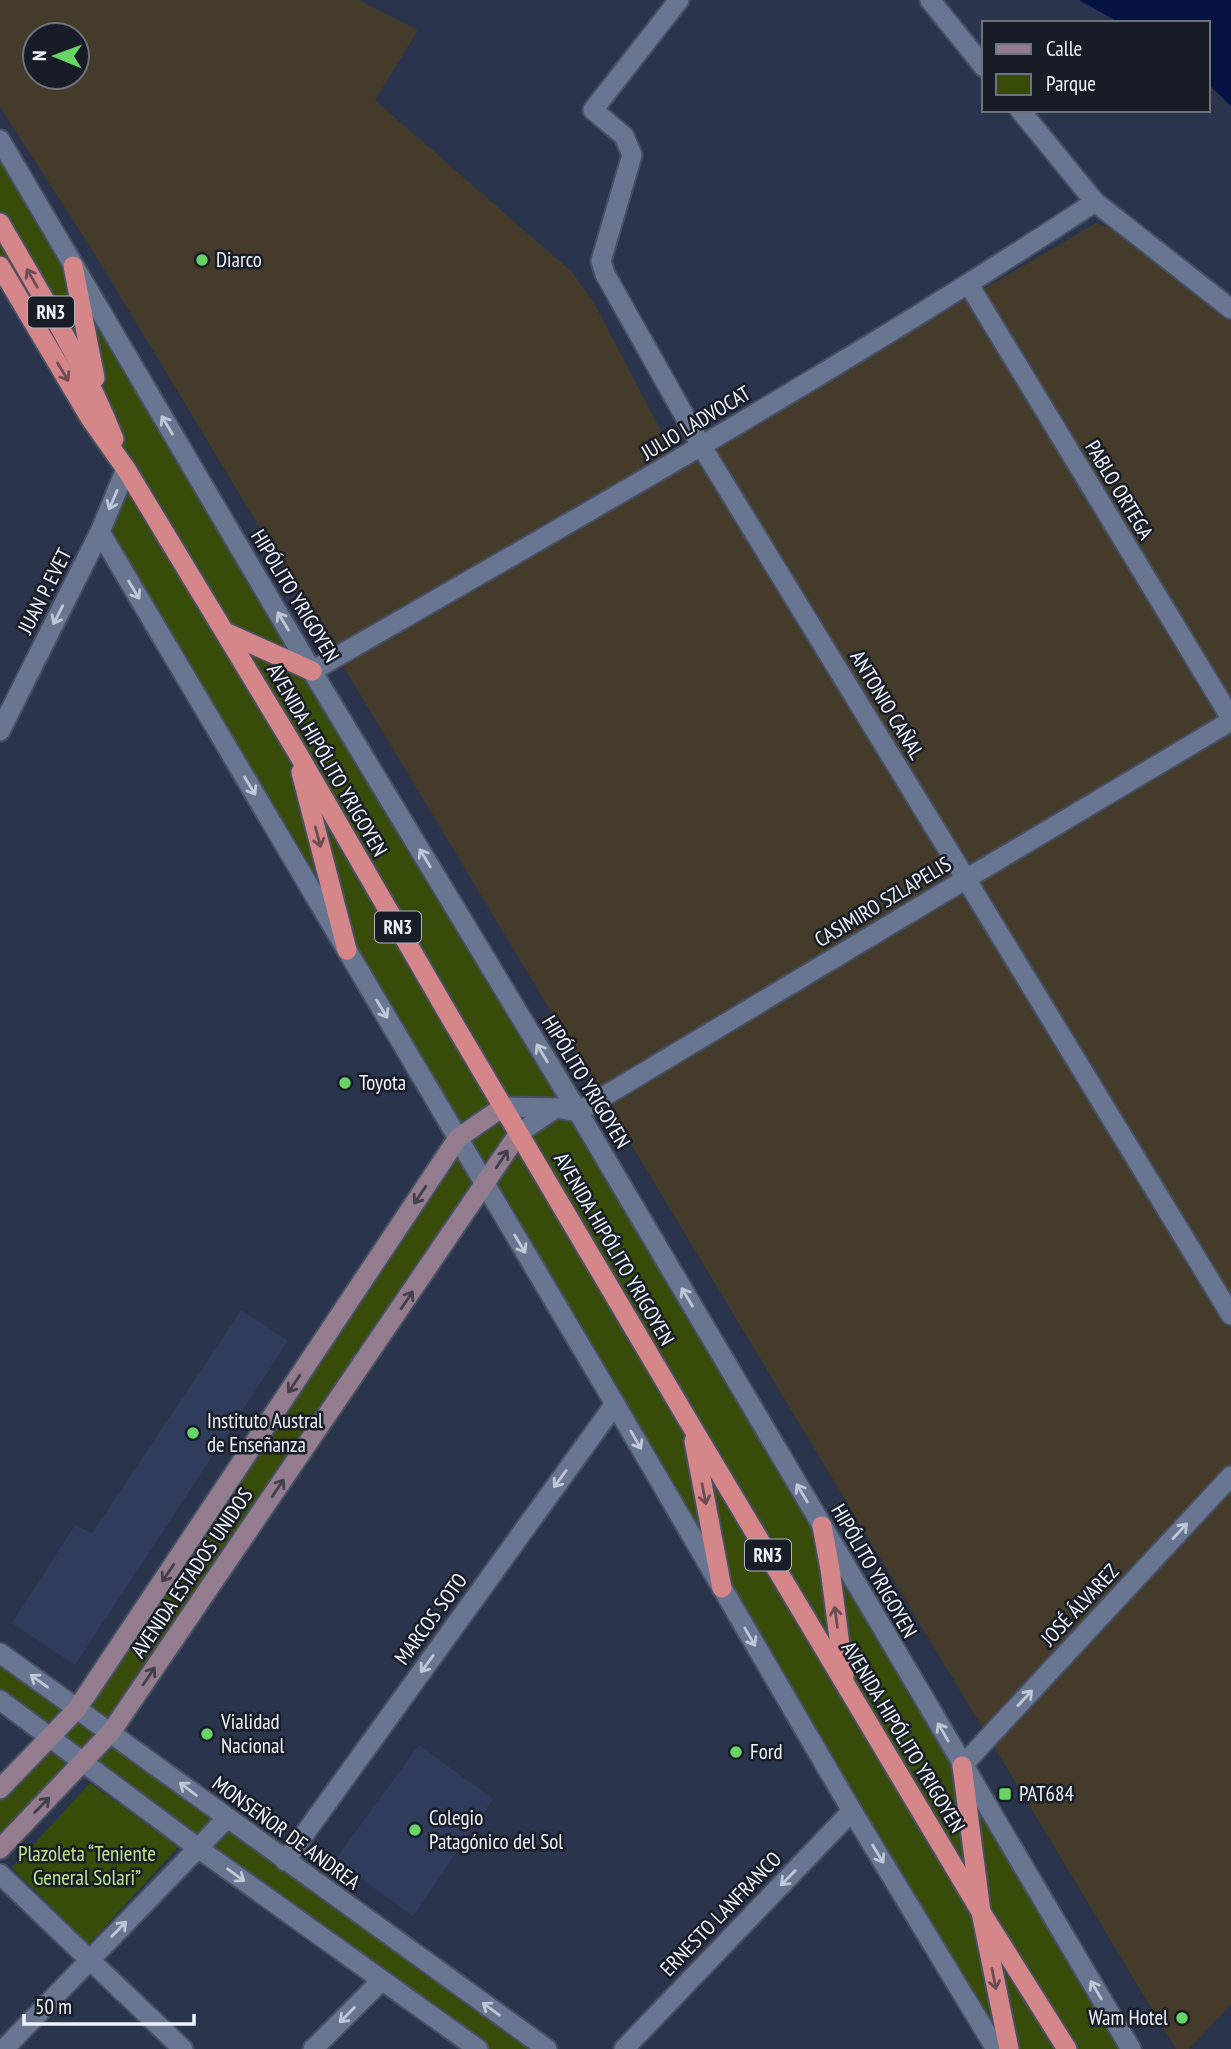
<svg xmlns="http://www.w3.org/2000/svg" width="1231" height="2049" font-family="'PT Sans Narrow',sans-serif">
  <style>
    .built { fill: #303c5b }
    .industrial { fill: #443b2a; fill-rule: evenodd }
    .green { fill: #374c09 }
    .water { fill: #041344 }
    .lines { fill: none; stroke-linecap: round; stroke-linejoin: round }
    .minor-casing { stroke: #474f62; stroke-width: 23 }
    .tertiary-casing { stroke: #474f62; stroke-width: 23 }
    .secondary-casing { stroke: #474f62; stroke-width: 23 }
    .trunk-casing { stroke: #474f62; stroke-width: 23 }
    .minor { stroke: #697691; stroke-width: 19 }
    .tertiary { stroke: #697691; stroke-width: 19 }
    .secondary { stroke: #927c8e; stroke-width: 19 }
    .trunk { stroke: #d58688; stroke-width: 19 }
    .oneway { stroke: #6c4c53 }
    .oneway2 { stroke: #c0c7d7 }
    .oneway3 { stroke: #423e4b }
    .poi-dot { fill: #68d465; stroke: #171c27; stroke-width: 2.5 }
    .labels { text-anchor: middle; stroke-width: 5; stroke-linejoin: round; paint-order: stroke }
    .shield { fill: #171c27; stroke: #aeb2bd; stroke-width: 2 }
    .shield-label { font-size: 19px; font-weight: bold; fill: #eff3fd }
    .poi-label { font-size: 21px; fill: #eff3fd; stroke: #171c27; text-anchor: start }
    .street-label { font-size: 21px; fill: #eff3fd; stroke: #171c27 }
    .park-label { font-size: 21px; fill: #c3e78b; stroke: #171c27 }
  </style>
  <rect width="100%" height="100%" fill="#2a344c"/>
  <!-- built -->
  <g class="built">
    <path d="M241,1310L288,1341L75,1665L12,1623L75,1525L92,1533Z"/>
    <path d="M419,1745L493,1799L413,1916L335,1860Z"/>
  </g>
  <!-- industrial -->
  <path class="industrial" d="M0,0H359L418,30L375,100L573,273L594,303L680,467L1096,223L1122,232L1231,322V2004L1189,2049H1176L93,251L0,107ZM35,35H77V77H35Z"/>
  <!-- green -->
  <g class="green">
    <path d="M0,140L1131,2049H996L485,1186L111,1732L547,2049H478L83,1761L0,1849V1789L49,1737L0,1700V1653L77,1708L458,1138L100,532L126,469L0,266Z"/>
    <path d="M90,1783L178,1847L89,1944L12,1868Z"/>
  </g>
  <!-- water -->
  <path class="water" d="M1079,0H1231V106L1208,84V23H1120Z"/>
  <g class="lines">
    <!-- minor casing -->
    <g class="minor-casing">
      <g id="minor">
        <path d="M679,0L593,110L624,136L632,155L601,261L605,274L702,447L966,879L1231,721"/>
        <path d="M930,0L984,67"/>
        <path d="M1020,110L1095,202L1231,309"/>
        <path d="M0,140L312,671L578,1112L1131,2049"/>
        <path d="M969,285L1231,718"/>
        <path d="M100,532L615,1404L852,1811L996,2049"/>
        <path d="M312,671C576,519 840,370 1095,202"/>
        <path d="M0,731L100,532L126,469"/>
        <path d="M0,1653L547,2049"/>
        <path d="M0,1700L198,1848L478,2049"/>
        <path d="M962,1766L1231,1476"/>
        <path d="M285,1861L615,1404"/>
        <path d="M0,1874L183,2049"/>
        <path d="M4,2049L227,1818"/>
        <path d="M313,2049L381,1981"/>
        <path d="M624,2049L852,1811"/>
      </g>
    </g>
    <!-- tertiary casing -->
    <g class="tertiary-casing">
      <g id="tertiary">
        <path d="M503,1107L556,1108L578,1112L966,879L1231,1315"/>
        <path d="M519,1133L556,1108"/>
      </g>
    </g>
    <!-- secondary casing -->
    <g class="secondary-casing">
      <g id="secondary">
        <path d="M0,1789L77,1709L458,1138L503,1107"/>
        <path d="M0,1849L111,1732L519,1133"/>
      </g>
    </g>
    <!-- trunk casing -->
    <g class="trunk-casing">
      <g id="trunk">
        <path d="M0,223C40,293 84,363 114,439"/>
        <path d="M0,266L90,418L126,469L294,747L450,1017L692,1427L981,1912L1067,2049"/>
        <path d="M73,266L95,378"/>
        <path d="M225,632L312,671"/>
        <path d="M301,772L347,950"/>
        <path d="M694,1441L722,1588"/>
        <path d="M822,1526L830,1569L844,1676"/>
        <path d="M962,1766L981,1912L1009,2049"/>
      </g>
    </g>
    <!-- minor -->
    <use href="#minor" class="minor"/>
    <!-- tertiary -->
    <use href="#tertiary" class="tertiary"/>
    <!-- secondary -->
    <use href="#secondary" class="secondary"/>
    <!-- trunk -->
    <use href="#trunk" class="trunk"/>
  </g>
  <!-- one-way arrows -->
  <defs><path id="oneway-shaft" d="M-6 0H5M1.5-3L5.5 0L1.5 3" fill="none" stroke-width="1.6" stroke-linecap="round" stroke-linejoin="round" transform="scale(1.75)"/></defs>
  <g class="oneway">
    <use href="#oneway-shaft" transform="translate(32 278) rotate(-120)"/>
    <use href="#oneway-shaft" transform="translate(63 372) rotate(59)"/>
    <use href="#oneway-shaft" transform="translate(318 837) rotate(75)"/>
    <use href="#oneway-shaft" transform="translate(704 1494) rotate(79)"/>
    <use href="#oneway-shaft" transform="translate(836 1617) rotate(-98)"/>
    <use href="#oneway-shaft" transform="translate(994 1979) rotate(79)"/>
  </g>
  <g class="oneway2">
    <use href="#oneway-shaft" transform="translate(167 425) rotate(-121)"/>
    <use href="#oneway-shaft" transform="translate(113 500) rotate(113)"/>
    <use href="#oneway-shaft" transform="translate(134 590) rotate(59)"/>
    <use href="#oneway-shaft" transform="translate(58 615) rotate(117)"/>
    <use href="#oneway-shaft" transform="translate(283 621) rotate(-121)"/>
    <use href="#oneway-shaft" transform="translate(250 786) rotate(59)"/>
    <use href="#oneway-shaft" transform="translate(425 858) rotate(-121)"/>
    <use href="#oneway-shaft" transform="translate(382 1009) rotate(59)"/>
    <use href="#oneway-shaft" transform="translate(542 1053) rotate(-121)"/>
    <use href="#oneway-shaft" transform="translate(520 1244) rotate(59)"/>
    <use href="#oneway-shaft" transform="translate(687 1297) rotate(-121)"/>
    <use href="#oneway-shaft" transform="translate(636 1440) rotate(60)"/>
    <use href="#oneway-shaft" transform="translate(560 1479) rotate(126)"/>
    <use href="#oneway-shaft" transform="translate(802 1493) rotate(-121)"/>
    <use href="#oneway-shaft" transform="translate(1180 1531) rotate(-47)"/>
    <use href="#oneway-shaft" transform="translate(750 1637) rotate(60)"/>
    <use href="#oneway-shaft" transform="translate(427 1664) rotate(126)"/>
    <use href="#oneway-shaft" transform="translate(39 1681) rotate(-144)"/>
    <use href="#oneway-shaft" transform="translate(1025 1698) rotate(-47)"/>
    <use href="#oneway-shaft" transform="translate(943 1732) rotate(-120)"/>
    <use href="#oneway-shaft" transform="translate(188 1789) rotate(-143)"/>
    <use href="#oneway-shaft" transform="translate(878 1854) rotate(59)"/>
    <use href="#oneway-shaft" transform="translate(236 1875) rotate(36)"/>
    <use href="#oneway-shaft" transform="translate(788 1878) rotate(134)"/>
    <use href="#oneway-shaft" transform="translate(119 1929) rotate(-46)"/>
    <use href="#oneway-shaft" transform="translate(1096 1990) rotate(-121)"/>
    <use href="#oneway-shaft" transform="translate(491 2009) rotate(-144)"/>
    <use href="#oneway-shaft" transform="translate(347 2015) rotate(135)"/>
  </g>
  <g class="oneway3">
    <use href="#oneway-shaft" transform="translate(502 1159) rotate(-57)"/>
    <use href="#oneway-shaft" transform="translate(420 1195) rotate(124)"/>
    <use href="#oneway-shaft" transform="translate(407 1300) rotate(-56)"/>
    <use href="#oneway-shaft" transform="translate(294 1384) rotate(124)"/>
    <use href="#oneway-shaft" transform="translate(278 1488) rotate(-56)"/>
    <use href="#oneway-shaft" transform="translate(168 1573) rotate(124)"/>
    <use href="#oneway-shaft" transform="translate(149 1676) rotate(-56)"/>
    <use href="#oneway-shaft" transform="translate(42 1805) rotate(-46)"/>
  </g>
  <!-- markers -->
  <g class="poi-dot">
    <circle cx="202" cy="260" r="7"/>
    <circle cx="345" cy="1083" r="7"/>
    <circle cx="193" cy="1433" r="7"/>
    <circle cx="207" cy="1734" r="7"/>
    <circle cx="736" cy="1752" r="7"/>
    <rect x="998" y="1787" width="14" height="14" rx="3.5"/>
    <circle cx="415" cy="1830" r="7"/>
    <circle cx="1182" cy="2018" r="7"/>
  </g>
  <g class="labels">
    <!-- shield labels -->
    <g class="shield">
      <rect x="28" y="296.5" width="46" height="31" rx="5"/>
      <rect x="375" y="911.5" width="46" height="31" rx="5"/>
      <rect x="745" y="1539.5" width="46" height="31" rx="5"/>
    </g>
    <g class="shield-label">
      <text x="51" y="319">RN3</text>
      <text x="398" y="934">RN3</text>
      <text x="768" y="1562">RN3</text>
    </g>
    <!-- poi labels -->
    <g class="poi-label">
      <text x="216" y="267">Diarco</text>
      <text x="359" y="1090">Toyota</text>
      <text x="207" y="1428">Instituto Austral<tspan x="207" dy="24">de Enseñanza</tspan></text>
      <text x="221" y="1729">Vialidad<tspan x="221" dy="24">Nacional</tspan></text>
      <text x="750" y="1759">Ford</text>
      <text x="1019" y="1801">PAT684</text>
      <text x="429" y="1825">Colegio<tspan x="429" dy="24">Patagónico del Sol</tspan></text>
      <text x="1168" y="2025" text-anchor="end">Wam Hotel</text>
    </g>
    <!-- street labels -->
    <g class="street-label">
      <text transform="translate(696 423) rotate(-31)" y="7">JULIO LADVOCAT</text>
      <text transform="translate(1119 490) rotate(59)" y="7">PABLO ORTEGA</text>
      <text transform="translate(45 591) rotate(-63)" y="7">JUAN P. EVET</text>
      <text transform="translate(295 596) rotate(59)" y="7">HIPÓLITO YRIGOYEN</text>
      <text transform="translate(887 705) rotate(59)" y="7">ANTONIO CAÑAL</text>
      <text transform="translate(327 760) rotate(60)" y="7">AVENIDA HIPÓLITO YRIGOYEN</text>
      <text transform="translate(883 902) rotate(-31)" y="7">CASIMIRO SZLAPELIS</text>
      <text transform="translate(586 1082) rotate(59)" y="7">HIPÓLITO YRIGOYEN</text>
      <text transform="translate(614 1249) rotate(60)" y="7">AVENIDA HIPÓLITO YRIGOYEN</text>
      <text transform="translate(874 1571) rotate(60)" y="7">HIPÓLITO YRIGOYEN</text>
      <text transform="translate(192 1573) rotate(-56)" y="7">AVENIDA ESTADOS UNIDOS</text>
      <text transform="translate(1080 1605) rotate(-47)" y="7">JOSÉ ÁLVAREZ</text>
      <text transform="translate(431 1619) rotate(-54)" y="7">MARCOS SOTO</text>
      <text transform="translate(903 1737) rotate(59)" y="7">AVENIDA HIPÓLITO YRIGOYEN</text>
      <text transform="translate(286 1833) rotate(36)" y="7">MONSEÑOR DE ANDREA</text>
      <text transform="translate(721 1914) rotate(-46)" y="7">ERNESTO LANFRANCO</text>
    </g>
    <!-- park labels -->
    <g class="park-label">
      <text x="87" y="1861">Plazoleta “Teniente<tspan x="87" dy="24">General Solari”</tspan></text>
    </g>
  </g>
  <!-- legend -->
  <rect x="982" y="21" width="228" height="91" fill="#171c27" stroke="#6d727d" stroke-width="2"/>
  <rect x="996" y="44" width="35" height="10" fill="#927c8e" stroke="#6d727d" stroke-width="2"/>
  <text x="1046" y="56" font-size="21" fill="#eff3fd">Calle</text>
  <rect x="996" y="74" width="35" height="21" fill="#374c09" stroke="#6d727d" stroke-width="2"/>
  <text x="1046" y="91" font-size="21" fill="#eff3fd">Parque</text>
  <!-- north arrow -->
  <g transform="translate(56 56) rotate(271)"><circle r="33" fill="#171c27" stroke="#6d727d" stroke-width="2"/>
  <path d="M0-5L12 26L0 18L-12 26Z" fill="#68d465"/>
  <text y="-10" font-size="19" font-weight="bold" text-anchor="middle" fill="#eff3fd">N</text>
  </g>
  <!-- scale -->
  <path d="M24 2014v10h170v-10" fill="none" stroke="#eff3fd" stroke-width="3.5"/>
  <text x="35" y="2014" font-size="21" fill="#eff3fd" stroke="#171c27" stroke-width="5" paint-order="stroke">50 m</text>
</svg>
